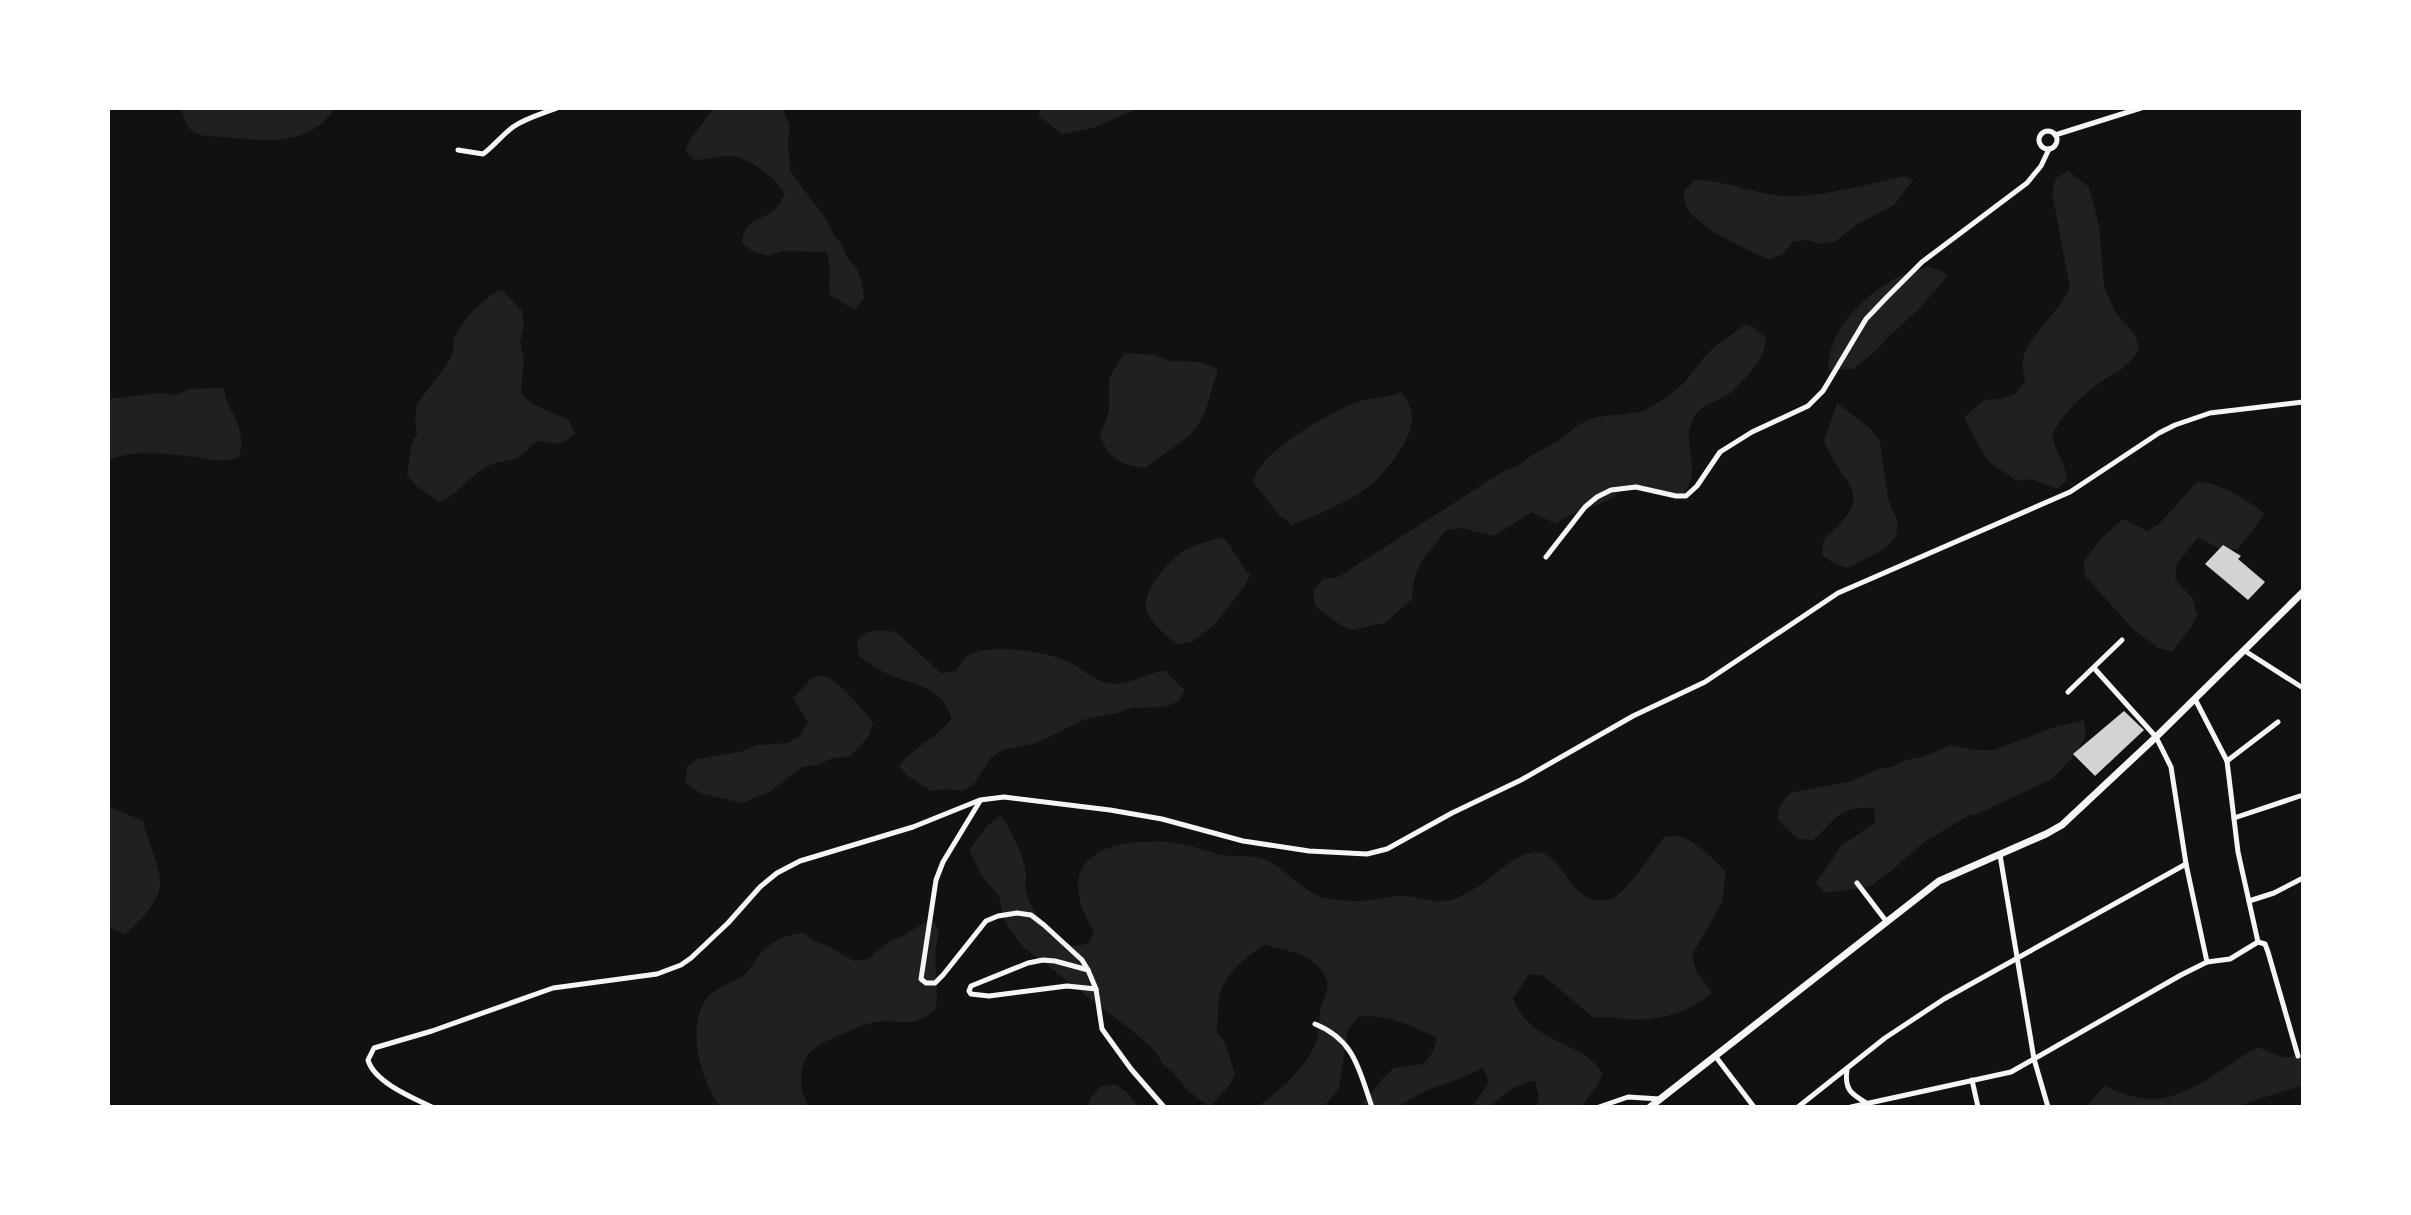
<svg xmlns="http://www.w3.org/2000/svg" width="2411" height="1215" font-family="'Archivo Narrow',sans-serif">
  <style>
    .green { fill: #202020 }
    .building { fill: #d3d3d3 }
    .lines { fill: none; stroke-linecap: round; stroke-linejoin: round }
    .minor { stroke: #f5f5f5; stroke-width: 5 }
    .tertiary { stroke: #f5f5f5; stroke-width: 7 }
  </style>
  <rect width="100%" height="100%" fill="#111"/>
  <!-- green -->
  <g class="green">
    <path d="M181,108H336C309,144 274,142 233,138C205,134 189,143 181,108Z"/>
    <path d="M714,108H782L790,125L788,140L790,171L826,219L834,235L842,245L848,259L857,269L862,283L864,298L855,310L830,295C828,278 833,268 826,252L782,251L768,256L754,252L742,243C743,238 743,234 745,230C755,214 773,221 785,194C776,178 746,154 727,156C716,156 705,160 694,160L685,150L691,138Z"/>
    <path d="M1043,108H1149L1134,110L1093,128L1062,134L1038,115Z"/>
    <path d="M2068,171L2089,187L2099,225L2104,287L2116,313L2134,333L2139,348C2128,369 2117,371 2098,384C2079,398 2062,415 2052,435C2056,452 2065,463 2067,480L2057,489L2032,479L2017,481L1993,465L1984,455L1964,417L1984,400L2001,399L2015,394L2025,381C2023,371 2021,359 2026,350C2037,328 2059,311 2070,288L2052,192L2056,178Z"/>
    <path d="M1904,176L1913,180L1894,205L1856,225L1835,242L1821,244L1807,240L1793,242L1783,254L1769,260C1748,250 1693,226 1685,204C1684,200 1684,195 1684,191L1695,180C1727,180 1755,195 1787,196C1820,197 1872,184 1904,176Z"/>
    <path d="M1928,267L1942,271L1948,276L1917,311L1887,338L1878,349L1853,369L1829,370C1825,324 1886,273 1928,267Z"/>
    <path d="M502,290L522,311L524,325L520,342L524,359L521,393L532,404L569,420L575,434C562,445 553,445 537,441C531,446 524,455 517,458C508,462 496,461 486,467C468,477 459,494 440,502L416,486L407,476L411,446L417,434L415,419L417,404L445,367L453,353L454,338L462,324L472,312L492,294Z"/>
    <path d="M1746,324L1753,327L1766,337C1765,341 1766,345 1764,349C1761,362 1736,391 1724,397C1715,402 1704,404 1697,413C1675,444 1707,464 1682,496C1665,499 1657,491 1640,489C1636,489 1626,488 1622,490C1618,492 1616,496 1612,498C1594,509 1572,510 1556,524L1532,512L1494,536L1461,528L1446,530C1428,553 1412,568 1412,599L1385,623L1352,630L1340,625L1315,606L1313,591L1323,579L1338,577L1504,471L1518,466L1529,457L1556,442L1580,424L1596,417L1642,412L1666,398L1686,381L1705,356L1717,345Z"/>
    <path d="M1124,353L1156,355L1168,361L1200,362L1218,369L1206,409L1200,422L1189,436L1145,468C1121,465 1109,459 1100,436L1109,411V378Z"/>
    <path d="M224,388C228,416 248,425 239,457C221,464 213,459 196,457C166,454 136,449 108,460V399L160,393L175,395L189,389Z"/>
    <path d="M1401,392C1407,401 1413,409 1412,420C1410,441 1388,469 1374,482C1357,499 1314,516 1292,525L1279,515L1253,482C1257,472 1262,463 1270,456C1287,439 1342,404 1365,400C1380,397 1386,398 1401,392Z"/>
    <path d="M1837,403L1872,430L1880,442L1887,492L1891,508L1898,521L1896,536L1886,548L1848,568L1835,564L1822,555L1824,539C1879,491 1844,490 1824,441Z"/>
    <path d="M2198,481C2223,485 2245,498 2265,514L2238,549L2223,551L2198,537L2177,564L2175,579L2193,599L2197,616L2191,627L2172,652L2158,648L2133,629L2085,576L2084,561L2103,537L2123,519L2147,531L2159,524Z"/>
    <path d="M1223,537C1234,549 1239,563 1250,575L1244,587L1215,624L1192,642L1177,644C1167,636 1151,624 1147,611C1141,592 1166,564 1181,553C1193,544 1209,542 1223,537Z"/>
    <path d="M881,630L896,632L941,673L955,671C959,667 963,659 967,656C988,642 1043,652 1065,660C1079,665 1089,678 1103,682C1125,688 1143,675 1164,670L1185,690L1179,701L1165,707L1131,708L1117,713L1086,719L1034,744L1003,750L991,758L974,784L962,791L947,789L932,791L908,776L899,766C914,746 937,738 952,718C939,684 915,686 886,673C876,669 867,662 859,656L857,641L867,632Z"/>
    <path d="M813,677C815,676 824,676 826,677C838,681 866,712 873,723L869,736L850,757L833,758L817,765L802,767L770,792L742,803L700,793L685,782L687,767L697,759L743,751L757,745L788,743L800,736L808,722L793,698Z"/>
    <path d="M2084,720C2084,721 2086,734 2085,735C2083,748 2061,771 2050,780L1973,816L1971,814L1923,843L1891,871L1869,887L1825,893L1816,883L1841,846L1875,823L1874,808C1840,804 1836,820 1813,840L1798,839L1777,819L1780,805L1790,793L1852,781L1878,769L1892,767L1905,760L1923,757L1949,745L1978,750H1994L2055,727Z"/>
    <path d="M108,806L143,821C147,840 160,866 160,883C160,902 137,924 124,935L108,925Z"/>
    <path d="M1000,815C1010,827 1024,857 1026,873C1027,879 1024,885 1026,891C1030,910 1054,944 1075,946C1079,946 1083,944 1088,944L1094,932C1050,859 1103,838 1169,842C1188,843 1204,851 1222,855C1236,858 1251,854 1264,859C1284,867 1296,885 1314,894C1325,900 1343,901 1356,901C1370,902 1384,897 1398,896C1414,895 1431,903 1446,901C1455,900 1467,893 1474,889C1493,879 1519,847 1542,853C1568,861 1569,905 1608,900C1624,898 1653,851 1664,837C1668,837 1673,835 1677,836C1692,837 1716,861 1726,872L1722,902L1692,955L1696,971L1712,993C1689,1013 1657,1022 1626,1019C1615,1018 1606,1016 1594,1018L1544,976L1529,974L1513,999C1532,1046 1582,1039 1603,1074L1597,1086L1581,1107H1537L1539,1097L1535,1081C1515,1084 1504,1094 1490,1107L1473,1106L1489,1082L1483,1068L1457,1080L1427,1090L1397,1107H1365L1363,1103L1384,1077L1394,1068L1423,1064L1433,1052L1437,1038C1412,1026 1385,1013 1358,1017L1348,1029L1339,1088L1324,1107H1256C1276,1096 1306,1066 1315,1045C1321,1033 1317,1020 1321,1008C1324,996 1332,986 1324,974C1310,952 1286,951 1265,945C1246,956 1223,976 1219,998C1217,1009 1220,1017 1216,1030L1225,1043L1235,1074L1229,1086L1209,1107L1185,1088L1175,1074L1163,1064L1156,1052L1135,1033L1023,947L1007,925L1002,911L999,896L982,876L969,850L988,825Z"/>
    <path d="M932,918L939,932C931,960 939,981 936,1008C910,1033 899,1016 871,1023C863,1025 855,1029 848,1032C821,1043 800,1049 801,1083C801,1091 806,1099 808,1107H721C700,1082 685,1023 708,997C718,985 733,984 745,974C749,970 753,964 756,959C770,942 782,935 803,933L816,942L829,946L854,961L868,959L888,942L903,936Z"/>
    <path d="M2258,1047L2284,1058L2303,1054V1085L2234,1107H2086L2104,1086C2116,1090 2127,1096 2140,1098C2181,1106 2224,1066 2258,1047Z"/>
    <path d="M1115,1084L1128,1093L1138,1107H1088L1091,1098L1101,1086Z"/>
  </g>
  <!-- building -->
  <g class="building">
    <path d="M2223,545L2241,556L2238,559L2265,582L2248,600L2205,564Z"/>
    <path d="M2124,711L2144,730L2095,776L2073,754Z"/>
  </g>
  <g class="lines">
    <!-- minor -->
    <g class="minor">
      <circle cx="2048" cy="140" r="9"/>
      <path d="M2055,135L2141,108"/>
      <path d="M458,150L483,154C494,146 502,135 513,127C526,118 542,114 557,108"/>
      <path d="M1546,557L1585,507L1597,497L1611,490L1636,487L1676,496H1686L1697,486L1720,452L1752,432L1808,406L1823,391L1866,319L1887,297L1922,262L2027,183L2041,166L2049,149"/>
      <path d="M2245,651L2303,688"/>
      <path d="M2094,668L2156,737L2171,767L2186,864L2207,962"/>
      <path d="M2068,692L2122,640"/>
      <path d="M2195,699L2227,761L2238,852L2258,942L2265,944L2268,952L2298,1056"/>
      <path d="M2227,761L2278,722"/>
      <path d="M980,801L943,862L936,880L921,979L926,983H935L943,975L986,921L998,916L1017,913L1031,915L1044,925L1082,960L1088,970L1055,961L1043,960L1028,963L971,986L969,991L971,994L989,996L1067,986L1096,989L1102,1029L1131,1069L1164,1107"/>
      <path d="M2234,818L2303,795"/>
      <path d="M2000,855L2034,1059L2048,1107"/>
      <path d="M1857,883L1886,921"/>
      <path d="M2249,901L2274,893L2303,878"/>
      <path d="M1088,970L1096,989"/>
      <path d="M1315,1024C1355,1040 1359,1070 1372,1107"/>
      <path d="M1716,1057L1754,1107"/>
      <path d="M1847,1069C1844,1090 1851,1094 1868,1104"/>
      <path d="M1972,1080L1978,1107"/>
      <path d="M432,1107C413,1098 374,1082 368,1060L374,1048L432,1031L553,988L657,974L681,965L691,958L728,923L760,887L777,873L800,861L913,827L980,800L1004,797L1110,810L1162,819L1243,841L1309,851L1367,854L1387,849L1452,813L1521,780L1633,716L1705,682L1838,593L2070,492L2159,433L2175,425L2210,413L2303,402"/>
      <path d="M1599,1107L1628,1097L1660,1099"/>
      <path d="M1798,1107L1885,1038L1944,999L2186,864"/>
      <path d="M1851,1107L2011,1072L2181,975L2207,962L2230,959L2258,942"/>
    </g>
    <!-- tertiary -->
    <path class="tertiary" d="M1650,1107L1939,881L2046,834L2062,825L2156,737L2303,592"/>
  </g>
  <!-- border -->
  <rect width="2411" height="1215" fill="none" stroke="#ffffff" stroke-width="220"/>
</svg>
